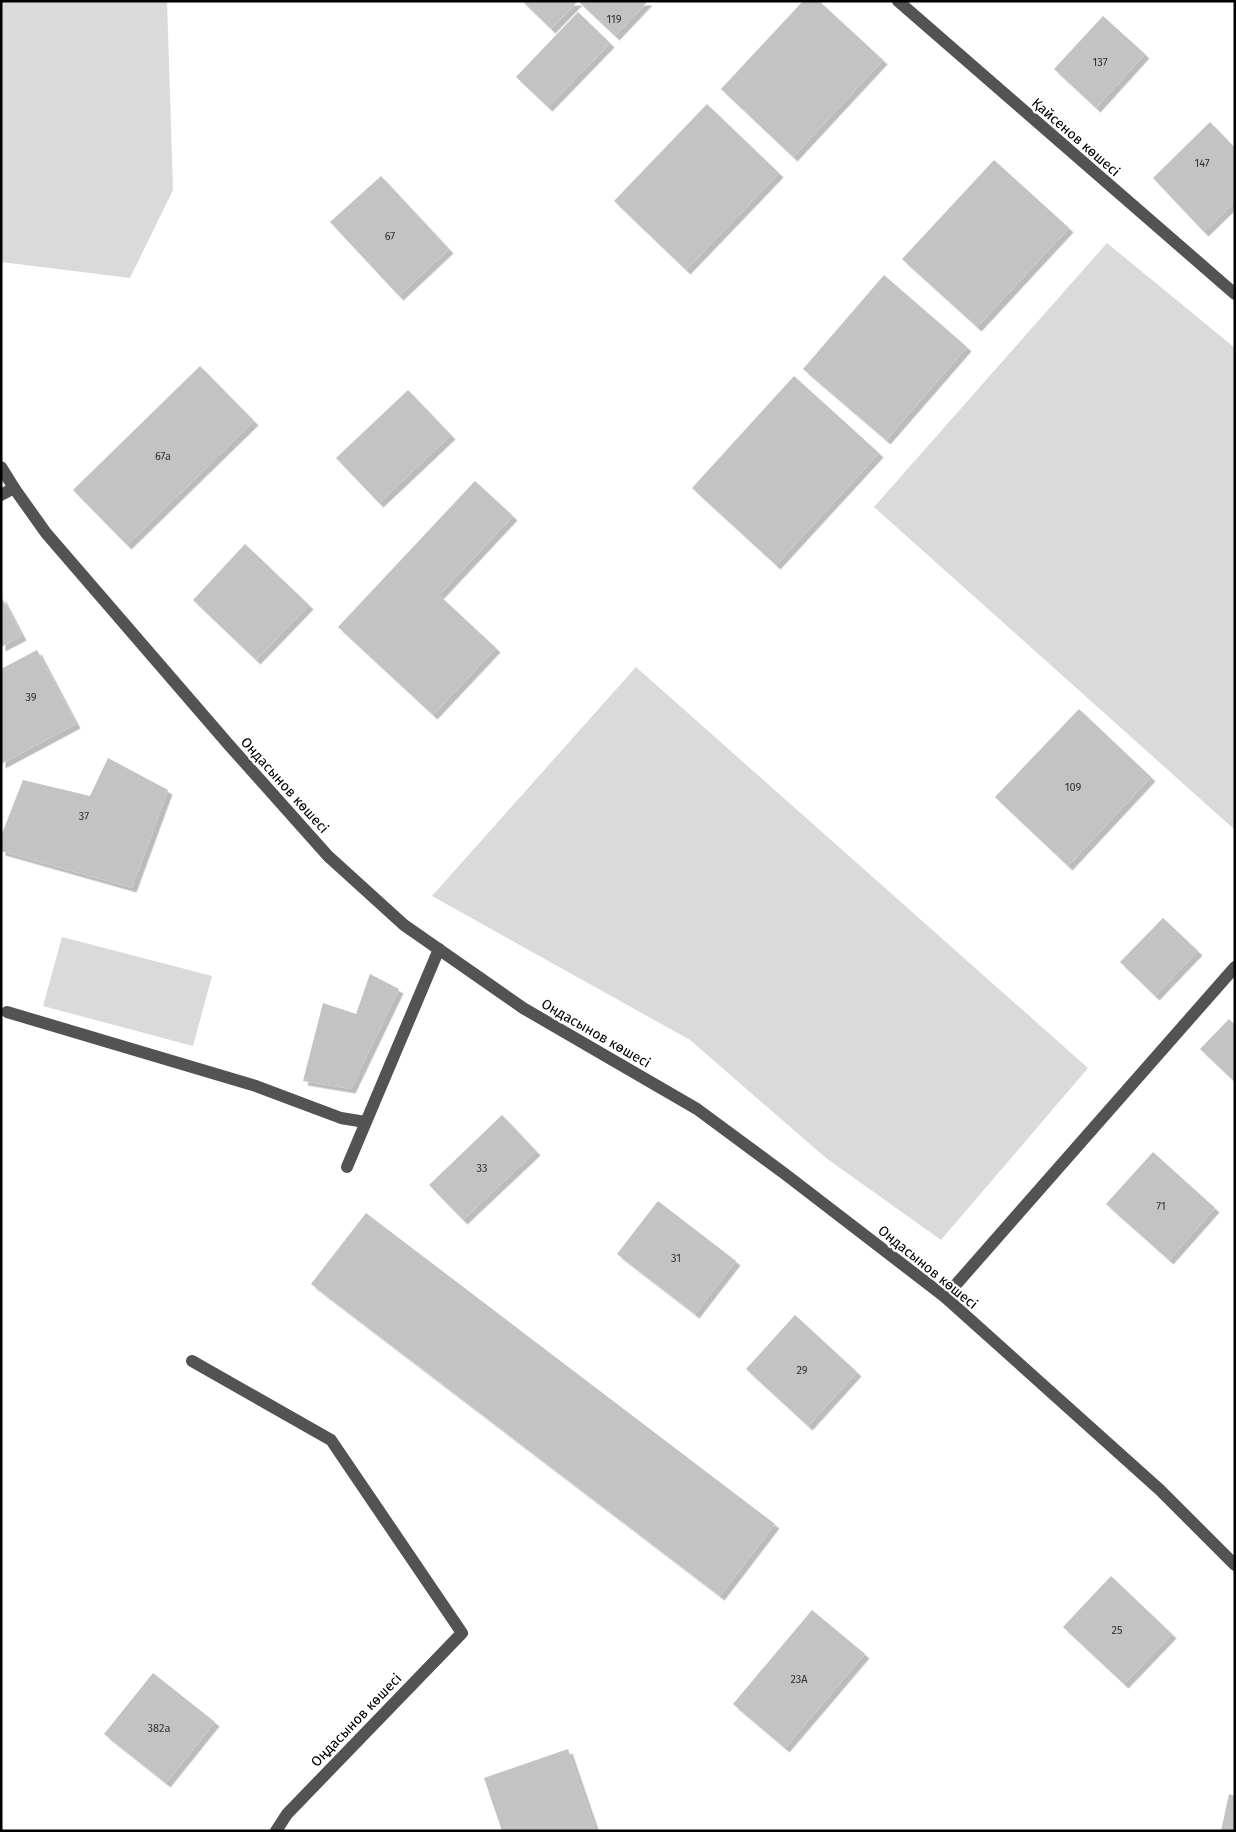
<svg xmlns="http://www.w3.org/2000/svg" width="1236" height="1832" font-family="'Fira Sans',sans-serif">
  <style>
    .green { fill: #dadada }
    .building { fill: #c3c3c3; filter: url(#shadow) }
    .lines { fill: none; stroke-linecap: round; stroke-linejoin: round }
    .minor { stroke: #535353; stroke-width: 12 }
    .labels { text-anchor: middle; stroke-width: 4.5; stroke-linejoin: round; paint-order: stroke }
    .number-label { font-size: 11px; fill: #313131 }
    .street-label { font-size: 14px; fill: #000; stroke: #fff }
  </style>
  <defs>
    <filter id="shadow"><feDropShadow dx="4.5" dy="4.5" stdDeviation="0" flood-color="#0004"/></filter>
  </defs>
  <rect width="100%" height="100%" fill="#fff"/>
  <!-- green -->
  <g class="green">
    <path d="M1,1H167L173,190L130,278L1,262Z"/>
    <path d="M1107,243L1235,348V830L874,507Z"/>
    <path d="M636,667L1088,1068L941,1240L826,1158L690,1040L432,896Z"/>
    <path d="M62,937L212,976L193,1046L43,1006Z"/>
  </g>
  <!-- building -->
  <g class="building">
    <path d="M522,1H578L551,29Z"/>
    <path d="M578,1H648L615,36Z"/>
    <path d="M803,1H819L883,60L793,157L721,89Z"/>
    <path d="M578,12L610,43L548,107L516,77Z"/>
    <path d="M1103,16L1145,54L1096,108L1054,69Z"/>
    <path d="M707,104L779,173L686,270L614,201Z"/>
    <path d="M1210,122L1235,148V202L1204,232L1153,178Z"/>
    <path d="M994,160L1069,228L977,327L902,259Z"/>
    <path d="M381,176L449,249L399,296L330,222Z"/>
    <path d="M884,275L967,347L886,440L803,369Z"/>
    <path d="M200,366L254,421L127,545L73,490Z"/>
    <path d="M794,376L879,453L776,565L692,488Z"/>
    <path d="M408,390L451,435L379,503L336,458Z"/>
    <path d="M475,481L513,516L439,595L496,648L433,715L338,627Z"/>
    <path d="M245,544L309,605L256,660L193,600Z"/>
    <path d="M1,596L22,636L1,647Z"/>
    <path d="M37,650L76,724L1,764V669Z"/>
    <path d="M1079,709L1151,777L1068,866L995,797Z"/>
    <path d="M108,758L168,790L132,888L1,851V836L23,780L90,796Z"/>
    <path d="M1163,918L1198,951L1155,996L1120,962Z"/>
    <path d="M370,974L399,989L351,1089L303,1081L323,1003L356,1014Z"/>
    <path d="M1229,1019L1235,1025V1082L1200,1049Z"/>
    <path d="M502,1115L536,1151L463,1220L429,1185Z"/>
    <path d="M1153,1152L1215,1208L1169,1260L1106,1204Z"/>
    <path d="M658,1201L736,1261L695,1314L617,1254Z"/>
    <path d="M366,1213L775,1524L720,1596L311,1284Z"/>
    <path d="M795,1315L857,1372L808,1426L746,1369Z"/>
    <path d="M1111,1576L1172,1634L1124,1684L1063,1627Z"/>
    <path d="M812,1610L865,1654L785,1748L733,1704Z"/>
    <path d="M153,1673L215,1722L166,1783L104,1734Z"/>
    <path d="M568,1749L596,1831H502L484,1778Z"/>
    <path d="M1229,1794L1235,1796V1831H1221Z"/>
  </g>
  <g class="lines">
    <!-- minor -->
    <g class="minor">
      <path d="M898,1L1235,294"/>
      <path d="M1,467L14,488L46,533L229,745L328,856L404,925L523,1008L697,1109L785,1174L945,1297L1160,1490L1235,1565"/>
      <path d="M1,495L14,488"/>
      <path d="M7,1012L256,1086L341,1118L365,1122"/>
      <path d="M347,1167L439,949"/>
      <path d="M945,1297L1235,967"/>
      <path d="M192,1361L331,1440L462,1633L287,1814L276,1831"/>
    </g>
  </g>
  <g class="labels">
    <!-- number labels -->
    <g class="number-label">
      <text x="614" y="23">119</text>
      <text x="1100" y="66">137</text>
      <text x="1202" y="167">147</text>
      <text x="390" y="240">67</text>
      <text x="163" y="460">67а</text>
      <text x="31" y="701">39</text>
      <text x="1073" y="791">109</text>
      <text x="84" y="820">37</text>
      <text x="482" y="1172">33</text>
      <text x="1161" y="1210">71</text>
      <text x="676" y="1262">31</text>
      <text x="802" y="1374">29</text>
      <text x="1117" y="1634">25</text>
      <text x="799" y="1683">23А</text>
      <text x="159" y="1732">382а</text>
    </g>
    <!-- street labels -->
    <g class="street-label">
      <text transform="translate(1076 137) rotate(41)" y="5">Қайсенов көшесі</text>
      <text transform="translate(285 785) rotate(48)" y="5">Ондасынов көшесі</text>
      <text transform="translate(596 1033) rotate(30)" y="5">Ондасынов көшесі</text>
      <text transform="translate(928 1267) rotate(39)" y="5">Ондасынов көшесі</text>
      <text transform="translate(356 1720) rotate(-46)" y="5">Оңдасынов көшесі</text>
    </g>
  </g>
  <!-- border -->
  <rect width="1236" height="1832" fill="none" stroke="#000000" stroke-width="5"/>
</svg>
